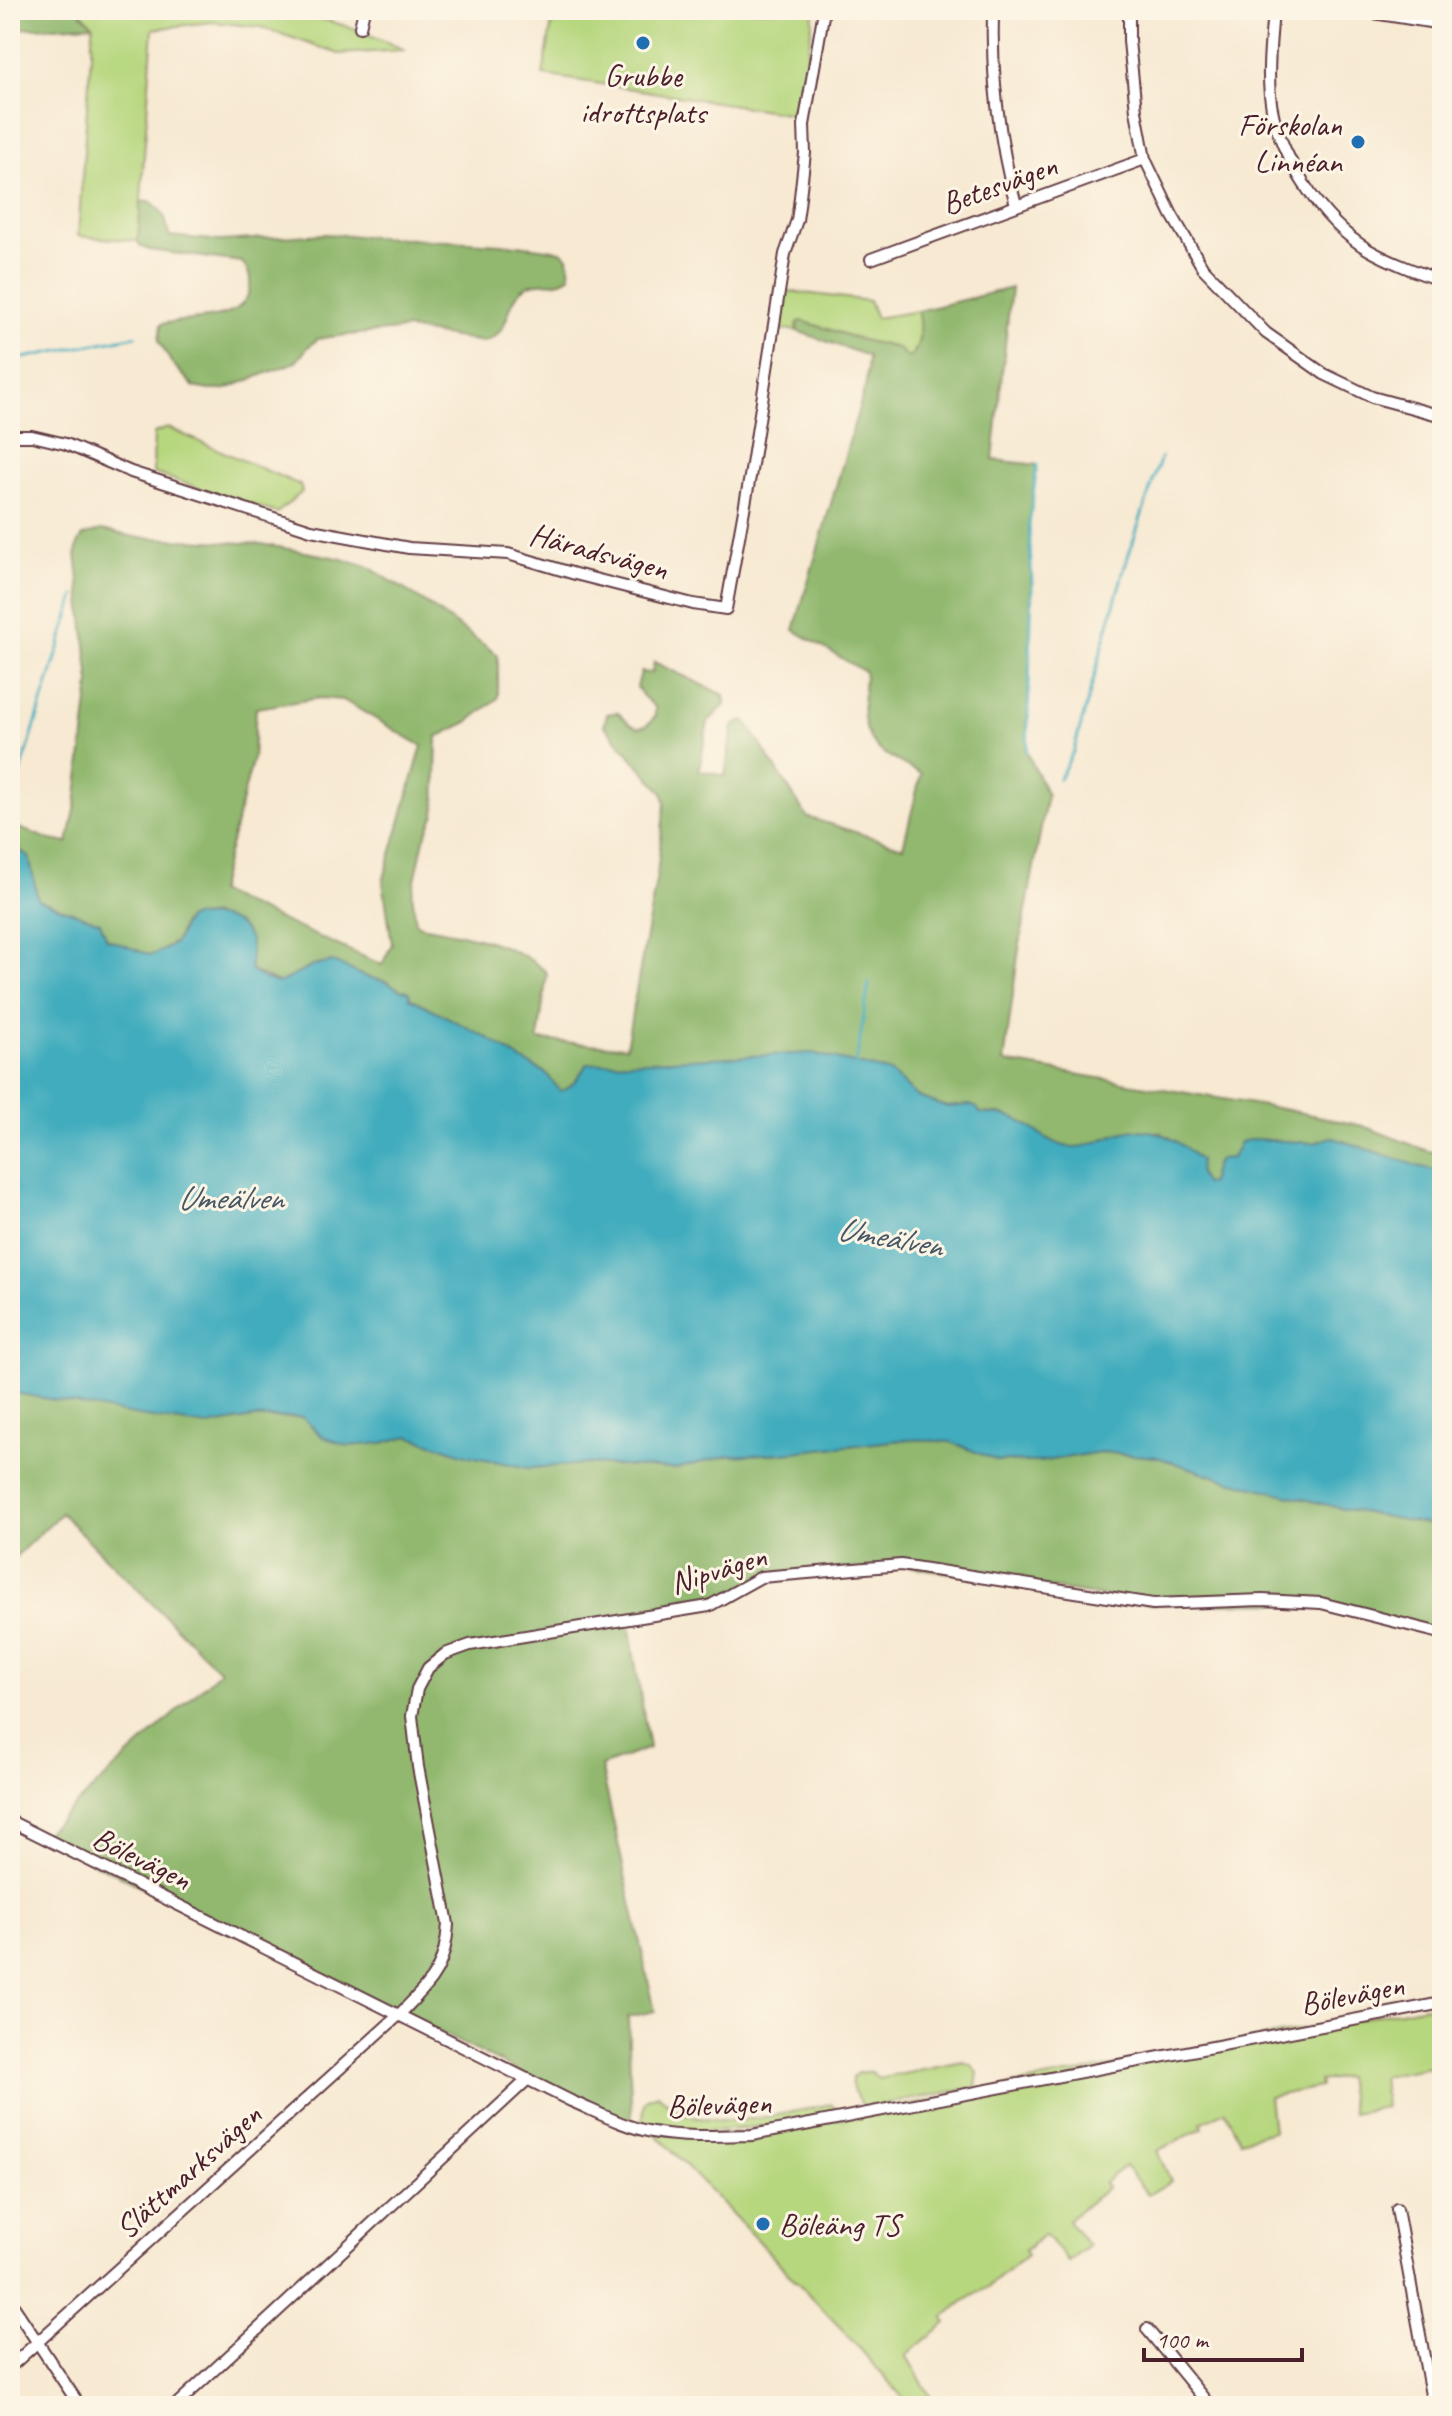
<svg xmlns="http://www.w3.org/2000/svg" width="1452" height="2416" font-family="Caveat,sans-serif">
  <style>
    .green { fill: #b7d77f; stroke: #807b55; stroke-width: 2 }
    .forest { fill: #91b86e; stroke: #6e6c4c; stroke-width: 2; fill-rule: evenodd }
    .water { fill: #3facbd; stroke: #446674; stroke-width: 2 }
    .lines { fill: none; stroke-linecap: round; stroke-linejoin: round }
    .stream { stroke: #3facbd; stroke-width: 3 }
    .street-casing { stroke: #643d44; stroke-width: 14 }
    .street { stroke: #fff; stroke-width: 10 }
    .poi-dot { fill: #1f6fb2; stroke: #fcf5e5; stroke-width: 3 }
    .labels { text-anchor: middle; stroke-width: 6; stroke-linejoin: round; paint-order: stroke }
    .poi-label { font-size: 32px; fill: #4a1f2b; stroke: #fcf5e5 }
    .street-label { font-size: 32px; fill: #4a1f2b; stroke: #fcf5e5 }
    .water-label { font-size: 34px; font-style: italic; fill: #465765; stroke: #fcf5e5 }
  </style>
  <rect width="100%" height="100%" fill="#fcf5e5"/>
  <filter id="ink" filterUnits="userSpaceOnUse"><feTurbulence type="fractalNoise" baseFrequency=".0125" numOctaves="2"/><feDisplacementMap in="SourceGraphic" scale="16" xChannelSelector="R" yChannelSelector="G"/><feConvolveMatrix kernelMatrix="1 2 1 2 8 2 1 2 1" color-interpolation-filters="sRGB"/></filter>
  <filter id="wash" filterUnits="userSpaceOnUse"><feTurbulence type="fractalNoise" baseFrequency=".006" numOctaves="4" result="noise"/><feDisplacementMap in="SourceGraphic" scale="32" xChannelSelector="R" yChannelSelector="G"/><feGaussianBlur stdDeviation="1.8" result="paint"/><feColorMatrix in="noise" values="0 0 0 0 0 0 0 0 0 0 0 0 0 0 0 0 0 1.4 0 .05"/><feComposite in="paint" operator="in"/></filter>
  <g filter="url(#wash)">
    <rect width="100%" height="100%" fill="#f7e9d2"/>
    <!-- green -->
    <g class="green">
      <path d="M78,10H291L356,29L405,50L339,54L261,27L212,22L153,29L138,241L78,236L93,25Z"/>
      <path d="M554,10H814L799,115L543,75Z"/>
      <path d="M780,290L869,301L876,318L918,311C920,327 923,348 908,358L897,348L796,326L797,331C786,329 781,328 773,337Z"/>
      <path d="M168,428L300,485L302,492L277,513L153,473L154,433Z"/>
      <path d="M1442,2003V2059L1430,2061V2067L1382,2076L1385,2107L1352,2113L1346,2077L1319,2081L1320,2087L1269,2097L1273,2131L1240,2140L1225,2111L1201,2123L1203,2128L1157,2151L1171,2181L1148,2195L1125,2166L1104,2183L1107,2188L1068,2220L1088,2246L1068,2262L1045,2234L1024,2251L1027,2255L987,2288L964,2301L943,2318L946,2323L906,2355L936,2406H910L855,2343L654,2132L752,2135Z"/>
      <path d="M963,2062L972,2065L978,2073L976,2087L865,2108C852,2092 840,2070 872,2072L878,2079Z"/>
      <path d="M658,2094C665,2101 673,2109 683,2113C724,2131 789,2112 831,2104L835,2108L832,2112L822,2117C768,2126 696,2140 643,2121L644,2103L647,2098Z"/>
    </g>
    <!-- forest -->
    <g class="forest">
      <path d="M10,10H78L93,25L10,29Z"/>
      <path d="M150,201C165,212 166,219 169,236L222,241L324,234L518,245L561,251L568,257L570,276C558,288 536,277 523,289C503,305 513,333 483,342L407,329L329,337L318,339L309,346L296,362L223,390H209L194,387L171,362L159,341L161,324C189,317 246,325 250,286C251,276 248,270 242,262L149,250L140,246L138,241L141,202Z"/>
      <path d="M1011,288L993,460L1037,465L1029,525L1032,585L1027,752L1047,795L1018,955L1004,1062L1288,1110L1363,1126L1428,1151L1442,1154V1172L1418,1166L1331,1137L1314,1143L1254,1139L1240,1143L1232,1158L1220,1160L1215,1165L1210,1183L1204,1184L1201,1181L1192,1153L1160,1132L1116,1134L1082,1148L1062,1146L1001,1114L980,1113L977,1108L970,1105L947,1107L918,1097L890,1072L812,1053L746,1057L577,1080L565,1090L560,1091L546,1073L523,1061L488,1038L410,998L409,992L403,991L387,982L364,976L333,962L313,966L279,983L251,971L249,959L251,944L214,915L189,918L183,923L176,941L157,954L150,955L107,939L99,922L38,900L29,857L10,848V810L15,812L13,823L16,827L51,840L68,843L76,805L90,683L76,553L78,544L83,536L102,530L135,537L261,544L338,558L367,566L423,601L498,655V698L468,722L437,737L435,814L424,839L412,894L416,923L421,926C463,934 515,942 547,973L538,1040L626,1047L657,875L665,802L663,793L604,725L607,714L617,712C632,725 638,737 655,717V707L642,695L637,687L641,672L652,673L654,662L724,695L725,705L708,722L699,770L725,776L733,726L745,720L807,817L903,847L921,774C908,766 893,760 881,751C857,732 864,699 865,672L794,630L866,384L868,356L797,331L798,322L803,321L862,340L897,348L908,358C923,348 920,327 918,311ZM320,698L343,700L422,746L383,882L392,944L382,965L218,892L253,758L256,708Z"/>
      <path d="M10,1392L208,1426L252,1418L302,1417L323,1437L382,1443L409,1436L466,1455L529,1468L587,1464L675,1469L727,1456L783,1453L910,1439L951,1442L999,1461L1039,1462L1100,1452L1157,1457L1226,1480L1344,1509L1442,1527V1631L1321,1603L1153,1604L901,1565L761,1577L709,1606L628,1618L649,1748L601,1766L655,2011L628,2017L632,2127L41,1837L220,1671L61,1513L10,1562Z"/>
    </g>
    <!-- water -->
    <path class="water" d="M10,848L21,851L29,857L38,900L100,922L107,939L150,955C158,953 172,947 177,940C182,933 181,922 189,918C193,916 197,917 202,917C221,915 248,922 251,946C252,954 249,962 251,971L264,979L279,983L313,966L333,962L364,976L387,982L402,991L405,990L409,992L410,998L488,1038L523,1061L546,1073L560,1091C573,1088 580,1075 587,1064L812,1053L890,1072L918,1097L947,1107L970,1105L977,1108L980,1113C992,1115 1004,1114 1016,1119C1033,1126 1046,1142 1065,1146C1083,1150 1095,1142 1112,1136C1146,1122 1176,1136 1200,1161L1199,1174L1204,1184L1210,1183L1215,1165L1220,1159L1232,1158L1240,1142L1254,1139L1314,1143L1331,1137L1418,1166L1442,1172V1527L1344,1509L1226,1480L1157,1457L1100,1452L1039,1462L998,1461L951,1442L910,1439L783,1453L727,1456L675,1469L587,1464L529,1468L466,1455L409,1436L382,1443L348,1446L323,1437L302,1417L252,1418L208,1426L139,1416L10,1392Z"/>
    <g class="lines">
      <!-- stream -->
      <g class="stream">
        <path d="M10,362L13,360L136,336"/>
        <path d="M1027,752L1032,585L1029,525L1037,465"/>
        <path d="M1059,779L1074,750L1124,569L1161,457"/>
        <path d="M10,807L75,596"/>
        <path d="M856,1064L869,983"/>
      </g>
    </g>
  </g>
  <g filter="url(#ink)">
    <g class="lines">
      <!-- street casing -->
      <g class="street-casing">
        <g id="street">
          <path d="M993,10C991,77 999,141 1016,205"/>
          <path d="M1129,10V41L1136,111L1145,159L1172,215L1203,268L1266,333L1324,374L1372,397L1442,416"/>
          <path d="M1273,10C1271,38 1267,67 1270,95C1275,151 1321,222 1369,250C1392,263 1417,272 1442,281"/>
          <path d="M1355,10L1442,24"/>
          <path d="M360,27L364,10"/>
          <path d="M871,259L1145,159"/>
          <path d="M10,436H32L66,444L131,472L311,530L409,548L508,554L575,574L693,604L726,609L751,471L785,254L797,220L799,206L805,153L804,125L824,10"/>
          <path d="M10,1821L571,2101C597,2112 624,2127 652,2132C685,2138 719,2136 752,2135L1442,2003"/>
          <path d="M1397,2209L1433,2406"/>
          <path d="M10,2301L80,2406"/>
          <path d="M1147,2329L1210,2406"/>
          <path d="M10,2367L400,2014C431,1981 445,1971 448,1924L418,1767L412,1716L417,1689L428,1668L445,1654L470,1645L709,1606L761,1577L901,1565L1153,1604L1262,1600L1321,1603L1436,1632L1442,1631"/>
          <path d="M175,2406L528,2079"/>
        </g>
      </g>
      <!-- street -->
      <use href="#street" class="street"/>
    </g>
  </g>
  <!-- markers -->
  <g class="poi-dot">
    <circle cx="643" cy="43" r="8"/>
    <circle cx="1358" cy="142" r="8"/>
    <circle cx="763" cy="2224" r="8"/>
  </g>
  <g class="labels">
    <!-- poi labels -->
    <g class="poi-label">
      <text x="643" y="86">Grubbe<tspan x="643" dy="37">idrottsplats</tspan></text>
      <text x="1342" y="135" text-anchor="end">Förskolan<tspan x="1342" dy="37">Linnéan</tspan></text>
      <text x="779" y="2235" text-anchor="start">Böleäng TS</text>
    </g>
    <!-- street labels -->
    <g class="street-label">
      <text transform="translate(999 184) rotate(-20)" y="11">Betesvägen</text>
      <text transform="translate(599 551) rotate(15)" y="11">Häradsvägen</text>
      <text transform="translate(718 1569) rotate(-17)" y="11">Nipvägen</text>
      <text transform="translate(142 1858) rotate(26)" y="11">Bölevägen</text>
      <text transform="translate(1352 1994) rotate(-11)" y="11">Bölevägen</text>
      <text transform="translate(719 2104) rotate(-2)" y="11">Bölevägen</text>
      <text transform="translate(188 2171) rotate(-42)" y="11">Slättmarksvägen</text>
    </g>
    <!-- water labels -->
    <g class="water-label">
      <text x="230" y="1209">Umeälven</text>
      <text transform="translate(890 1236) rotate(10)" y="12">Umeälven</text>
    </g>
  </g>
  <!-- margin -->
  <rect width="1452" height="2416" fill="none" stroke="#fcf5e5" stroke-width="40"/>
  <!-- scale -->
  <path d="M1144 2348v12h158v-12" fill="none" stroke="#4a1f2b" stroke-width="4"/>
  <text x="1156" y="2348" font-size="24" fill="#4a1f2b" stroke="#fcf5e5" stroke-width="6" paint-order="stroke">100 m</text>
</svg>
